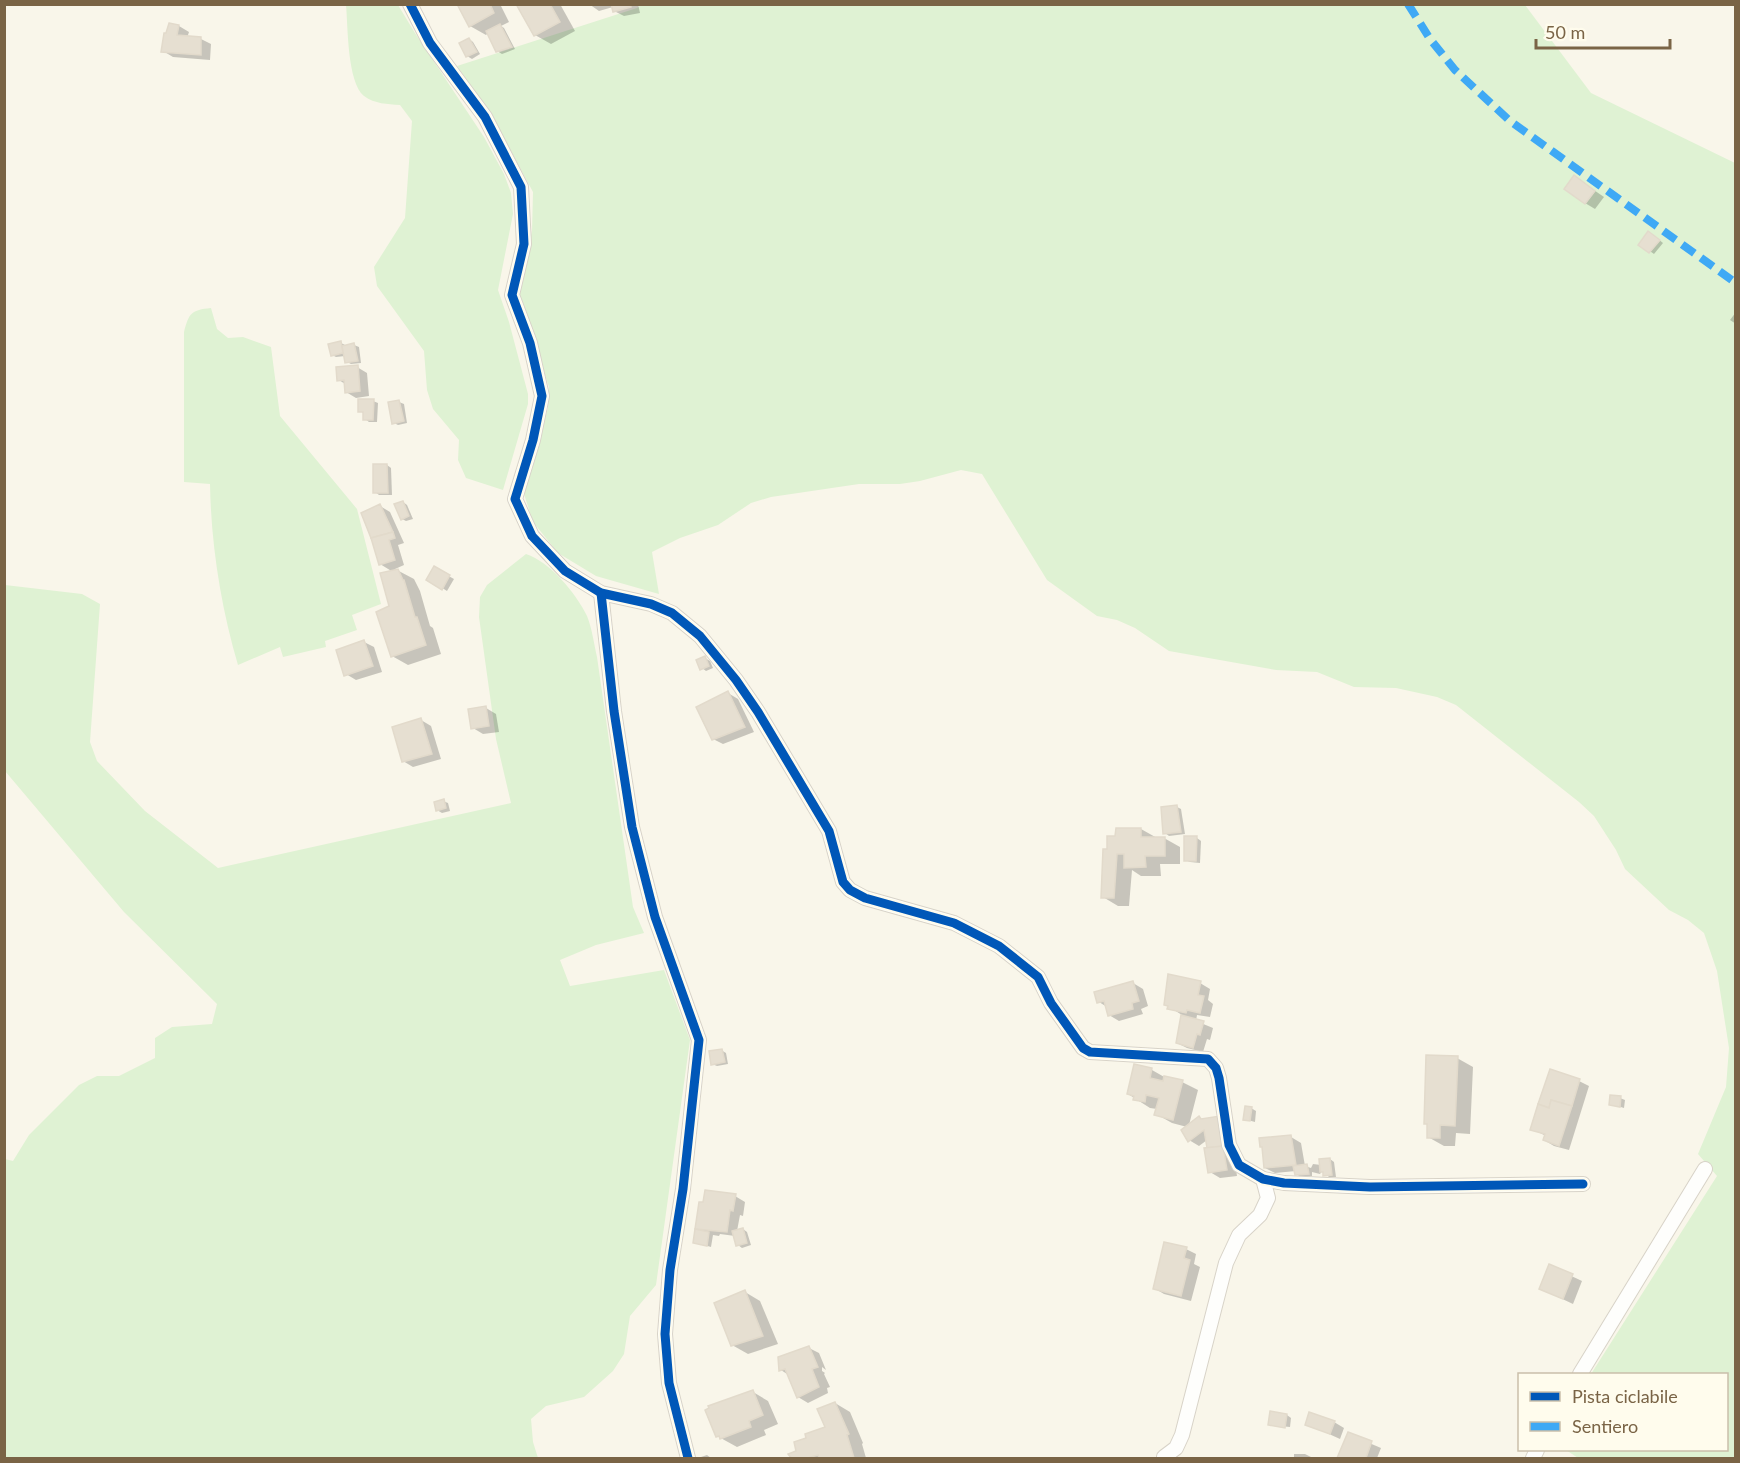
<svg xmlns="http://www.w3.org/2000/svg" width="1740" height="1463" font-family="Lato,sans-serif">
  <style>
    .green { fill: #dff2d3 }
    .shadow { fill: #0003 }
    .building { fill: #e6dfd1; stroke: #e2dacb; stroke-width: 1.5 }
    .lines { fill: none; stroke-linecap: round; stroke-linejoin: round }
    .minor-casing { stroke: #d8d3c8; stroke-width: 16 }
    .minor { stroke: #fefefc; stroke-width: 14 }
    .quiet { stroke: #3fa9f5; stroke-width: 8; stroke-dasharray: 15 8; stroke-linecap: butt }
    .cycleway-casing { stroke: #fffced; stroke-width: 13 }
    .cycleway { stroke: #0057b8; stroke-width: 9 }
  </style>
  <rect width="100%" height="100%" fill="#f9f6ea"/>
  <!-- green -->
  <g class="green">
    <path d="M346,5H398L415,33L484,137L504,174L511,193L513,214L498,290L509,322L528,394V404L503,490L466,478L458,460L459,440L433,409L427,390L424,351L377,286L374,267L405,218L412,121L400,105C387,104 375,104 364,96C347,82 348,26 346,5Z"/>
    <path d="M641,5H1525L1591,93L1735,163V1458H1578L1566,1450H1726V1374H1591L1717,1176L1698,1154L1726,1087L1729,1048L1717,971L1704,933L1688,920L1669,910L1625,869L1616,850L1594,816L1579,802L1456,705L1437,697L1396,688L1354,687L1317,672L1276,670L1169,651L1135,628L1117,620L1097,616L1047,580L982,474L961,470L920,481L900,484H859L771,497L751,503L718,525L680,538L652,552L659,594L596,576L558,553L533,522L524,494L548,408L549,387L519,298L532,231L533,192L493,118L457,66L637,8Z"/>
    <path d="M211,308L217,329L228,338L243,337L271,347L280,416L357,509L381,604L352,615L357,630L325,641L326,647L283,657L280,647L238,665C221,607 211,545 210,484L184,482V332C189,313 191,310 211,308Z"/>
    <path d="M526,554C550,562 576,593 587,616C592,628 594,644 597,657L633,907L644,933L596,945L560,960L570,986L664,970L690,1040L656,1285L630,1316L624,1354L613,1371L584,1397L546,1406L531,1419L533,1442L538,1458H5V1159L13,1161L29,1135L79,1085L97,1076H119L155,1058V1038L172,1027L212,1024L217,1004L124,912L5,771V585L82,594L100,604L90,742L97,761L145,811L218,868L511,803L496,739L479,617L480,597L487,585Z"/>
  </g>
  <!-- shadow -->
  <g class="shadow">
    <path d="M459,4H500L509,22L501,26L504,28L515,49L502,54L497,51L488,33L486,35L470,26Z"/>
    <path d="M518,4H560L575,31L551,44L535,35Z"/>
    <path d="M638,4L640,13L624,16L614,11L613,7L599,11L589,4Z"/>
    <path d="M170,25L179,26L189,32L187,38L201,39L211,44L210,60L173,57L163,51Z"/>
    <path d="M469,39L473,42L480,54L472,59L467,56Z"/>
    <path d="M1575,177L1604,197L1595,209L1585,203Z"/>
    <path d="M1653,235L1663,243L1654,254L1640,244Z"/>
    <path d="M1736,312V324L1730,320Z"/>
    <path d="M341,343L347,346L354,345L359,347L361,363L351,364L347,362L345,356L336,357L332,355Z"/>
    <path d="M357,367L367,373L369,396L356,398L346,392L345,384L339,380Z"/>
    <path d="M373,401L378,403L377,422H369L365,419V414L360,411Z"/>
    <path d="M399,402L404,404L407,423L398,425L394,423Z"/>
    <path d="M387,465L391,468L392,495H379L375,492Z"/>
    <path d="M403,502L407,505L413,519L406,521L402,519Z"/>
    <path d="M380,506L390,512L404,543L398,545L404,565L395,569L414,579L420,591L430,626L433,628L441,654L408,665L392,656L390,607L393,572L380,564Z"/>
    <path d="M434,568L454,579L447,591L428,579Z"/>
    <path d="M364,642L374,647L382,672L356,680L346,674Z"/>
    <path d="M705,658L710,661L713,668L706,671L702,668Z"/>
    <path d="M728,693L738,699L754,732L723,744L713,739Z"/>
    <path d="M486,708L496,714L499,732L483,734L473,728Z"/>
    <path d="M421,720L431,726L441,759L413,767L403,761Z"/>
    <path d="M443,801L448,803L450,811L442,813L437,810Z"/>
    <path d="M1177,807L1181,809L1185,834L1169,836L1165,833Z"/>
    <path d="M1141,829L1157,838H1164L1180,847V864H1160L1161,876H1141L1132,870L1129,906H1118L1103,897L1117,837Z"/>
    <path d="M1197,838L1201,841L1200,863L1190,862L1185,860Z"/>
    <path d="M1133,983L1143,989L1148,1006L1141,1009L1143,1014L1119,1021L1109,1015L1107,1007L1099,1002Z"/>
    <path d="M1200,983L1210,989L1208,1000L1213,1004L1210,1017L1197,1015L1196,1021L1213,1028L1210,1040L1207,1039L1203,1052L1187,1048L1177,1043L1182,1015L1166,1005Z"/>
    <path d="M721,1050L726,1053L728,1064L717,1066L712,1064Z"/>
    <path d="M1457,1058L1473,1067L1470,1134L1456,1133L1455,1146H1444L1428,1137V1125L1425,1123Z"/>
    <path d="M1152,1070L1166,1078L1182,1082L1198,1090L1189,1125L1203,1120L1230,1123L1237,1176L1220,1178L1210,1172L1207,1140L1199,1146L1189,1140L1187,1127L1172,1123L1156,1114L1157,1109L1150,1108L1128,1094Z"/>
    <path d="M1579,1081L1589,1086L1569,1150L1554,1146L1544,1140L1546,1136L1532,1129Z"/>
    <path d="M1620,1098L1625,1100L1624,1108L1611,1104Z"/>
    <path d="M1251,1108L1256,1111L1255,1122L1244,1119Z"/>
    <path d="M1291,1137L1301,1143L1305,1166L1311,1168L1313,1164L1321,1165L1330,1159L1334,1162L1336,1177H1329L1322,1171L1320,1174L1312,1172V1176L1301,1177L1296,1174V1171L1275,1173L1265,1168Z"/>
    <path d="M735,1196L745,1202L743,1216L740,1215L737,1231L743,1229L747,1232L751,1245L742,1248L738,1245L735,1236L720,1234L719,1236L713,1235L711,1247L694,1242L700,1204Z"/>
    <path d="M1186,1249L1196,1254L1194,1264L1200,1267L1191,1301L1164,1294L1154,1288Z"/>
    <path d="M1550,1266L1582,1281L1573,1304L1541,1289Z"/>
    <path d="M745,1292L760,1301L778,1344L748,1354L732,1345Z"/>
    <path d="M809,1348L819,1353L826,1370L822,1367V1371L825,1373L824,1374L830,1387L827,1388L828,1393L808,1403L798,1397L790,1376L781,1370L779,1358Z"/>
    <path d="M753,1392L768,1401L778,1424L764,1430L766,1435L737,1447L717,1436Z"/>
    <path d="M835,1403L850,1412L863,1443L862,1444L866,1458H793L790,1455L798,1451L827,1428Z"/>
    <path d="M1287,1415L1291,1418L1290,1427L1269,1425Z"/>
    <path d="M1334,1422L1344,1428L1340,1439L1307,1424Z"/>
    <path d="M1348,1434L1381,1448L1377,1458H1339Z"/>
    <path d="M1294,1454H1305L1313,1458H1294Z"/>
    <path d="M707,1455L711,1458H698Z"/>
  </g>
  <!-- building -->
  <g class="building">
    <path d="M457,4H490L494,13L469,27Z"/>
    <path d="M516,4H550L560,22L534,36Z"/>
    <path d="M611,4H630L631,7L613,12Z"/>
    <path d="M169,23L179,25L177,35L201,37V55L161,52L164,33H166Z"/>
    <path d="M500,24L512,47L496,52L486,31Z"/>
    <path d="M469,38L477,52L466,57L459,43Z"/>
    <path d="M1574,175L1595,191L1585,204L1564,189Z"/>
    <path d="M1648,231L1660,240L1649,253L1638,245Z"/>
    <path d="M341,341L343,353L331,356L328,344Z"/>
    <path d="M354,343L358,361L345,363L342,346Z"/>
    <path d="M358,365L360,391L345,393L344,380L337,381L336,367Z"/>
    <path d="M358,399H374L373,420H363V412H358Z"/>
    <path d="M399,400L404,421L392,424L388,402Z"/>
    <path d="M373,464H387L388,493H373Z"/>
    <path d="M403,501L409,516L401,520L394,504Z"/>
    <path d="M380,504L393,532L371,538L361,513Z"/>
    <path d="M393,532L395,538L389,540L395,560L379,565L371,538Z"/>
    <path d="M434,566L450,575L442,590L426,580Z"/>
    <path d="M398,569L403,580H404L415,617H417L426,645L391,657L376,612L389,606L380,573Z"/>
    <path d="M364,640L373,666L344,676L336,650Z"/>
    <path d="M705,656L709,666L700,670L696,660Z"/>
    <path d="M728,691L745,727L712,740L696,707Z"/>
    <path d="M486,706L489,726L471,729L468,709Z"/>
    <path d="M421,718L432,754L402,762L392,727Z"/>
    <path d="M444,799L446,808L436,811L434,802Z"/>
    <path d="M1177,805L1181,832L1163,834L1161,807Z"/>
    <path d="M1116,828H1141V837H1165V856H1145L1146,867L1124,868V854H1117L1114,898H1101L1103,849H1107V836H1115Z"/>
    <path d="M1184,836H1197L1196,861H1184Z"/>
    <path d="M1168,974L1201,981L1198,995L1204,996L1200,1013L1187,1010L1186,1013L1167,1009L1168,1006L1164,1005Z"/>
    <path d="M1133,981L1139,1001L1132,1003L1133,1009L1108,1016L1104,1001L1097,1003L1094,992Z"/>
    <path d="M1181,1015L1204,1021L1200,1035L1197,1034L1193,1048L1176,1043Z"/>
    <path d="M722,1049L725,1062L711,1065L709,1051Z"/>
    <path d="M1426,1055L1458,1056L1455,1126L1440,1125V1138H1427V1124H1424Z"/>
    <path d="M1134,1064L1152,1068L1150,1078L1163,1081L1164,1076L1183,1080L1173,1120L1154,1115L1159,1098L1146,1095L1145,1102L1133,1100L1134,1096L1127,1094Z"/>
    <path d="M1550,1069L1580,1079L1572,1106L1551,1100L1549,1108L1538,1104Z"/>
    <path d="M1610,1095L1621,1096L1620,1107L1609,1105Z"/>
    <path d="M1551,1100L1572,1106L1559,1146L1543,1140L1545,1134L1530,1130L1538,1104L1549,1108Z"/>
    <path d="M1245,1106L1252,1107L1250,1121L1243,1120Z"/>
    <path d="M1199,1116L1201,1119L1220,1116L1223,1146L1207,1148L1204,1130L1188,1142L1181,1130Z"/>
    <path d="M1291,1135L1296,1165L1264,1168L1262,1147H1260L1259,1138Z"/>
    <path d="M1223,1146L1227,1170L1208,1173L1204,1148Z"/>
    <path d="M1330,1158L1332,1175L1323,1176V1172H1320L1319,1159Z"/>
    <path d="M1307,1164L1309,1174L1295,1175L1293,1166Z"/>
    <path d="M705,1190L736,1194L733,1211L730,1210L727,1232L695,1229L699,1202H703Z"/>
    <path d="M743,1228L747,1243L736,1246L732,1231Z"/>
    <path d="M695,1229L709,1232L707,1246L693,1243Z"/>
    <path d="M1164,1242L1187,1247L1184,1258L1190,1260L1181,1296L1153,1289Z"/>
    <path d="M1549,1264L1573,1274L1563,1299L1539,1289Z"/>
    <path d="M745,1290L763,1336L731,1346L714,1303Z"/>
    <path d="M809,1346L818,1367L812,1369L819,1387L797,1398L785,1369L779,1371L778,1357Z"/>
    <path d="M753,1390L763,1415L749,1421L751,1427L720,1439L719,1436L716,1437L705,1410L709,1408L708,1406Z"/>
    <path d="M835,1402L849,1434L847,1435L854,1458H819L818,1455L808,1458H791L788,1454L796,1451L794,1442L806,1438L805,1434L825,1427L817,1409Z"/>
    <path d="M1270,1411L1287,1414L1285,1428L1268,1425Z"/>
    <path d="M1309,1412L1335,1421L1330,1434L1305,1425Z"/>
    <path d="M1348,1432L1372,1441L1366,1458H1337Z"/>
  </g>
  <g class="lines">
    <!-- minor casing -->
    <g class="minor-casing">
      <g id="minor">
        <path d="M410,4L430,43L485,117L521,187L524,244L512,295L530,343L542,396L533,440L515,499L532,536L565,571L601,593L651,604L672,613L700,636L736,680L758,712L829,831L843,882L850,890L865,898L954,923L999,946L1038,977L1051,1003L1083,1048L1090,1052L1208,1059L1216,1068L1219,1078L1229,1145L1239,1165L1263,1179L1284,1183L1370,1187L1583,1184"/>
        <path d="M601,593L614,711L632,827L655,917L699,1040L683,1189L670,1270L665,1334L669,1383L688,1458"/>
        <path d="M1580,1374L1705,1169"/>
        <path d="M1164,1457L1176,1448L1182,1435L1226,1263L1239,1235L1260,1215L1268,1198L1263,1179"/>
        <path d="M1533,1458L1537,1450"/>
      </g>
    </g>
    <!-- minor -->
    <use href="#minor" class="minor"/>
    <!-- quiet -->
    <path class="quiet" d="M1408,4L1430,39L1455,70L1510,121L1736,283"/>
    <!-- cycleway casing -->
    <g class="cycleway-casing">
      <g id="cycleway">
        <path d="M410,4L430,43L485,117L521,187L524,244L512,295L530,343L542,396L533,440L515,499L532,536L565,571L601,593L651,604L672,613L700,636L736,680L758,712L829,831L843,882L850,890L865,898L954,923L999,946L1038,977L1051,1003L1083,1048L1090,1052L1208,1059L1216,1068L1219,1078L1229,1145L1239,1165L1263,1179L1284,1183L1370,1187L1583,1184"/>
        <path d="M601,593L614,711L632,827L655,917L699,1040L683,1189L670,1270L665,1334L669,1383L688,1458"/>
      </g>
    </g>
    <!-- cycleway -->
    <use href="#cycleway" class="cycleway"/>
  </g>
  <!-- border -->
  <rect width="1740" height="1463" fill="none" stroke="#7a6446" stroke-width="12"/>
  <!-- legend -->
  <rect x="1518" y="1373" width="210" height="78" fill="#fffced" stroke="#cabfaa" stroke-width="1.5"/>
  <rect x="1530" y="1392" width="30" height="9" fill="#0057b8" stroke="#cabfaa" stroke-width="1.5"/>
  <text x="1572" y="1403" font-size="18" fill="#7a6446">Pista ciclabile</text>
  <rect x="1530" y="1422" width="30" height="9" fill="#3fa9f5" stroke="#cabfaa" stroke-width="1.5"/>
  <text x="1572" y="1433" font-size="18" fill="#7a6446">Sentiero</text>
  <!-- scale -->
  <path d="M1536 39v9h134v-9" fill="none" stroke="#7a6446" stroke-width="3"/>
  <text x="1545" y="39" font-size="18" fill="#7a6446" stroke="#fffced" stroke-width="4.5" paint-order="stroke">50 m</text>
</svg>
